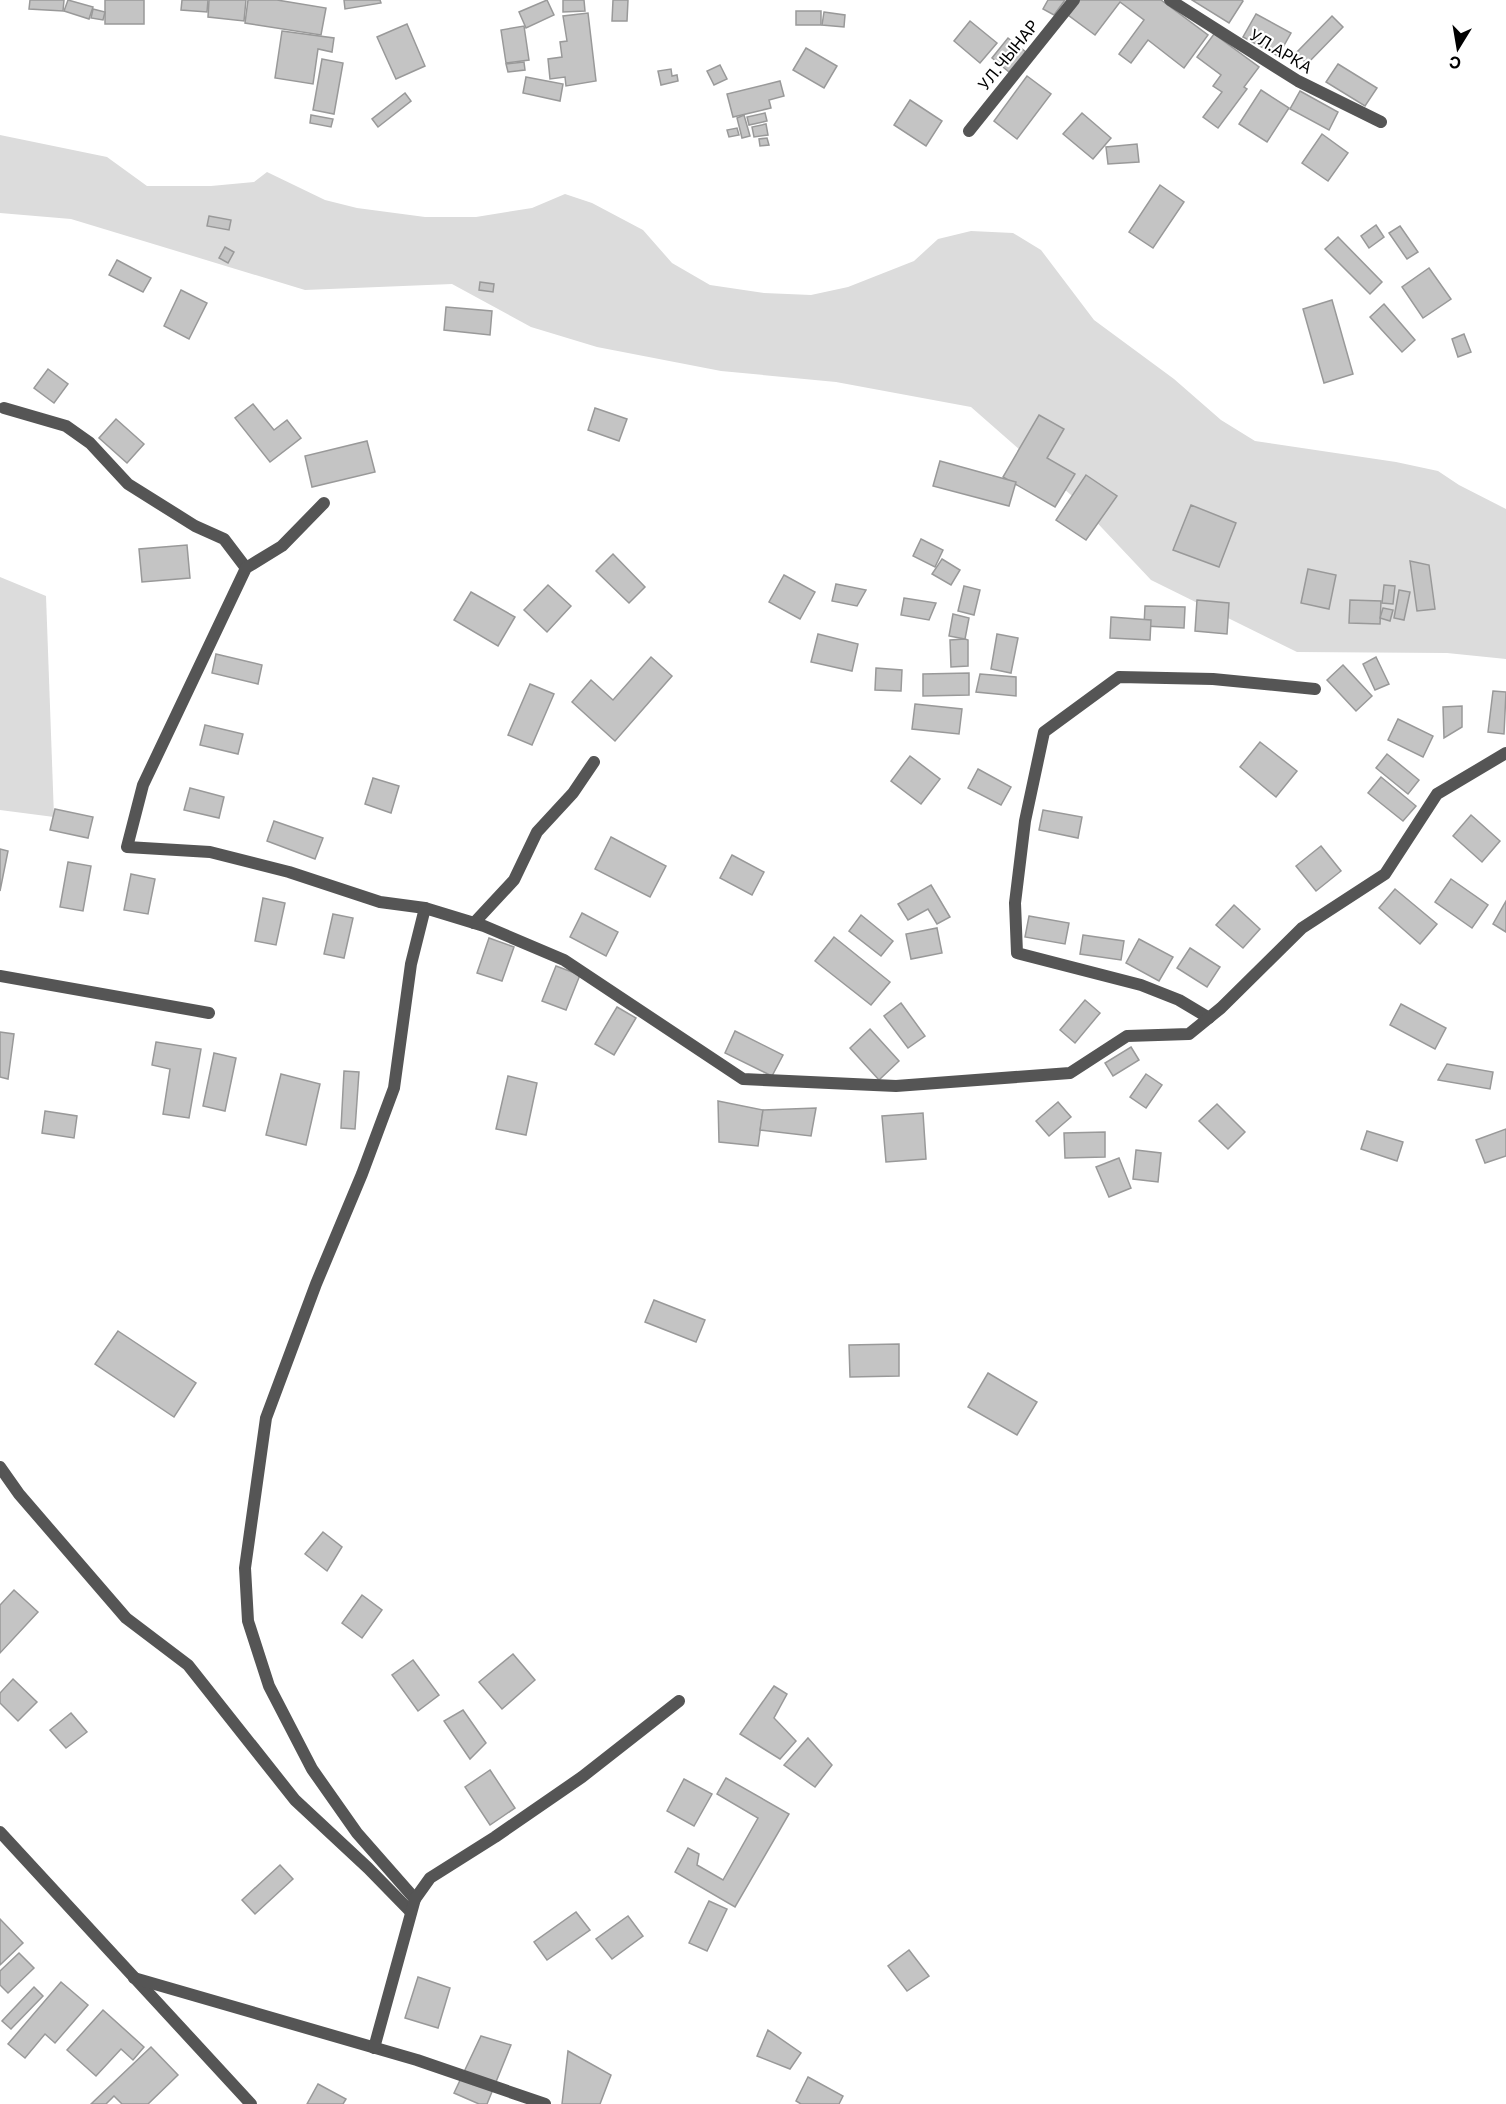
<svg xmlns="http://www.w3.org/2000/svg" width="1506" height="2104" font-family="Inter,sans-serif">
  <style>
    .green { fill: #dcdcdc }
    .building { fill: #c4c4c4; stroke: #999; stroke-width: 1.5 }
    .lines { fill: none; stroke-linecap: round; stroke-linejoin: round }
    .street { stroke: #555; stroke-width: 12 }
    .labels { text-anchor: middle; stroke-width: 4.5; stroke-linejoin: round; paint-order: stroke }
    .street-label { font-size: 16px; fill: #000; stroke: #fff }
  </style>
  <rect width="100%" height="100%" fill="#fff"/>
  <!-- green -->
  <g class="green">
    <path d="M0,135L107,157L147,186H211L254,182L267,172L325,200L357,208L425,217H476L532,208L565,194L592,203L643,230L672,263L710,285L764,293L811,295L848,287L914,261L938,239L971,231L1013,233L1041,250L1094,320L1174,379L1221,420L1255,441L1396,462L1438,471L1459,485L1506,509V659L1447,653L1297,652L1151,580L1071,495L971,407L836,382L721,371L597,347L531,327L452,284L305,290L71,219L0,213Z"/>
    <path d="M0,577L46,596L54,817L0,810Z"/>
  </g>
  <!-- building -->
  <g class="building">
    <path d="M30,0H64L63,11L29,9Z"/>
    <path d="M68,0L93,7L89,19L64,11Z"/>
    <rect x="105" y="0" width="39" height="24"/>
    <path d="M182,0H208L207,12L181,10Z"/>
    <path d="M209,0H246L244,21L208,17Z"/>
    <path d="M248,0H277L326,8L321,35L245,23Z"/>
    <path d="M344,0H380L381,3L345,9Z"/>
    <path d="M547,0L554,15L526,28L519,12Z"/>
    <path d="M563,0H584L585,11L563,12Z"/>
    <path d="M613,0H628L627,21H612Z"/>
    <path d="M1048,0H1065L1054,15L1043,9Z"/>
    <path d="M1079,0H1161L1208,35L1184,68L1148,40L1131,63L1119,54L1144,20L1120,2L1095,35L1068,15Z"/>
    <path d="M1192,0H1242L1243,1L1229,23Z"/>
    <path d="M93,9L105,12L103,20L91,18Z"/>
    <rect x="796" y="11" width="25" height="14"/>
    <path d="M824,12L845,15L844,27L822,25Z"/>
    <path d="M588,13L596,81L566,86L565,77L550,79L548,59L562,57L560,42L567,41L563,16Z"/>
    <path d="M1256,14L1291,33L1278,56L1243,37Z"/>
    <path d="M1332,16L1343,27L1307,64L1296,53Z"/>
    <path d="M970,21L997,43L980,63L954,41Z"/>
    <path d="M407,24L425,66L396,79L377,37Z"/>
    <path d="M524,26L529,60L506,63L501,30Z"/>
    <path d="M282,31L334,38L332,52L318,49L313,84L275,78Z"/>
    <path d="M1214,34L1259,67L1244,87L1247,89L1218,128L1203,117L1222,92L1213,86L1221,75L1197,57Z"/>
    <path d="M1008,38L1026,52L1009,72L992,58Z"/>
    <path d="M806,48L837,66L824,88L793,70Z"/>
    <path d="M322,59L343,63L334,114L313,110Z"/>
    <path d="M524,62L525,70L508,72L506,64Z"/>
    <path d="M1338,64L1377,88L1365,106L1326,82Z"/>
    <path d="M720,65L727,79L714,85L707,71Z"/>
    <path d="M671,69L672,76L677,75L678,81L661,85L658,71Z"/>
    <path d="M1027,76L1051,94L1017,139L994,121Z"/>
    <path d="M526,77L563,84L560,101L523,93Z"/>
    <path d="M780,81L784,96L769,100L771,108L733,117L727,94Z"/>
    <path d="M1261,90L1289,108L1267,142L1239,124Z"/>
    <path d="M1300,91L1338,112L1329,130L1290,109Z"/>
    <path d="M405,93L411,101L378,127L372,119Z"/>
    <path d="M910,100L942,121L926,146L894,125Z"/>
    <path d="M765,113L767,121L749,125L747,117Z"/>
    <path d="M1082,113L1111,138L1093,159L1063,134Z"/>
    <path d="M311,115L333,119L331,127L310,123Z"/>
    <path d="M744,115L750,136L742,138L737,118Z"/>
    <path d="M766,124L768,135L754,137L752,127Z"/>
    <path d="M737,128L739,135L729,137L727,130Z"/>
    <path d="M1322,134L1348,153L1328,181L1302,163Z"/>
    <path d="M767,138L769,145L760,146L759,139Z"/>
    <path d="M1137,144L1139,162L1108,164L1106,147Z"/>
    <path d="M1160,185L1184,202L1153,248L1129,232Z"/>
    <path d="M209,216L231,220L229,230L207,226Z"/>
    <path d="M1376,225L1384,237L1369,248L1361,236Z"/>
    <path d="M1400,226L1418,252L1407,259L1389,233Z"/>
    <path d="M1338,237L1382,282L1370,294L1325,249Z"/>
    <path d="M225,247L234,252L228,263L219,258Z"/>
    <path d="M117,260L151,278L143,292L109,275Z"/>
    <path d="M1429,268L1451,299L1423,318L1402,287Z"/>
    <path d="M480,282L494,284L493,292L479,290Z"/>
    <path d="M181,290L207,303L189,339L164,326Z"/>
    <path d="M1332,300L1353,374L1324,383L1303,309Z"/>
    <path d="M1384,304L1415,340L1402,352L1370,317Z"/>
    <path d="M446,307L492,311L490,335L444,330Z"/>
    <path d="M1464,334L1471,352L1458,357L1452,339Z"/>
    <path d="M48,369L68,384L54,403L34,388Z"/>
    <path d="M253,404L274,430L287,420L301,438L270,462L235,418Z"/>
    <path d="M595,408L627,419L619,441L588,430Z"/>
    <path d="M1039,415L1064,429L1047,458L1075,474L1055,507L1003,477Z"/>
    <path d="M116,419L144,444L127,463L99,438Z"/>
    <path d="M367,441L375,472L312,487L305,456Z"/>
    <path d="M940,461L1016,482L1009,506L933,486Z"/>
    <path d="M1086,475L1117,496L1086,540L1056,520Z"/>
    <path d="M1191,505L1236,523L1219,567L1173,550Z"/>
    <path d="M921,539L943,550L935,567L913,556Z"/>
    <path d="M187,545L190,578L142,582L139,549Z"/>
    <path d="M613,554L645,587L629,603L596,571Z"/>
    <path d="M942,559L960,570L951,585L932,574Z"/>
    <path d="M1410,561L1429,565L1435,609L1417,611Z"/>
    <path d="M1308,569L1336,575L1329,609L1301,603Z"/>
    <path d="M784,575L815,592L800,619L769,602Z"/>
    <path d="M836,584L866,590L857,606L832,601Z"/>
    <path d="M548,585L571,606L547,632L524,610Z"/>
    <path d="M1384,585L1395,586L1393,604L1382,603Z"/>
    <path d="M964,586L980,590L974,615L958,611Z"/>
    <path d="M1399,590L1410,592L1404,620L1394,618Z"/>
    <path d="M471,592L515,617L498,646L454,620Z"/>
    <path d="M904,598L936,603L929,620L901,615Z"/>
    <path d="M1197,600L1229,603L1227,634L1195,631Z"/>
    <path d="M1350,600L1381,601L1380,624L1349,623Z"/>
    <path d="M1145,606L1185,607L1184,628L1144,626Z"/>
    <path d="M1383,608L1393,610L1390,621L1380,618Z"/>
    <path d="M953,614L969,618L965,639L949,636Z"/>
    <path d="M1111,617L1151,620L1150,640L1110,638Z"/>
    <path d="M818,634L858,644L852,671L811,662Z"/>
    <path d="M997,634L1018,638L1011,673L991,669Z"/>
    <path d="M965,639L968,640V666L951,667L950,640Z"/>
    <path d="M216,654L262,665L258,684L212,673Z"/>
    <path d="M651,657L672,676L615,741L572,702L591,680L613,700Z"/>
    <path d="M1376,657L1389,684L1375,690L1363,664Z"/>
    <path d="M1343,665L1372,696L1356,711L1327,680Z"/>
    <path d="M876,668L902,670L901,691L875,690Z"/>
    <path d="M969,673V695L923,696V674Z"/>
    <path d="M980,674L1016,677V696L976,692Z"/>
    <path d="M530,684L554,694L532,745L508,735Z"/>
    <path d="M1493,691L1506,692L1504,734L1488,732Z"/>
    <path d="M915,704L962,709L959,734L912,729Z"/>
    <path d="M1462,706V727L1444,738L1443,707Z"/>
    <path d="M1398,719L1433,736L1423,757L1388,740Z"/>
    <path d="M205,725L243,734L238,754L200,745Z"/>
    <path d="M1260,742L1297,771L1276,797L1240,767Z"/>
    <path d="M1387,754L1419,780L1408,794L1376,768Z"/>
    <path d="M910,756L940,779L921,804L891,781Z"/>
    <path d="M978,769L1011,787L1001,805L968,788Z"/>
    <path d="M1381,777L1416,806L1403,821L1368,793Z"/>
    <path d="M373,778L399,786L391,813L365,804Z"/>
    <path d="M190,788L224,797L219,818L184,810Z"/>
    <path d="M55,809L93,817L88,838L50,830Z"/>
    <path d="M1043,810L1082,817L1078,838L1039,830Z"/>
    <path d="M1471,815L1500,841L1482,862L1453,836Z"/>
    <path d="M274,821L323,838L315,859L267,841Z"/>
    <path d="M611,837L666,866L650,897L595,869Z"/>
    <path d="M1321,846L1341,871L1316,891L1296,866Z"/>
    <path d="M0,849L8,851L0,891Z"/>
    <path d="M732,855L764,872L752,895L720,878Z"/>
    <path d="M68,862L91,866L83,911L60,907Z"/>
    <path d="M131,874L155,879L148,914L124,910Z"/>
    <path d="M1451,879L1488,905L1472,928L1435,902Z"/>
    <path d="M931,885L950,917L937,924L928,909L908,920L898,904Z"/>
    <path d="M1395,889L1437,924L1420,944L1379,908Z"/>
    <path d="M263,898L285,903L276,945L255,941Z"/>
    <path d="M1506,901V932L1493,924Z"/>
    <path d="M1234,905L1260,929L1243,948L1216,925Z"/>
    <path d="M582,913L618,932L606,956L570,937Z"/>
    <path d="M333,914L353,918L344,958L324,954Z"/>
    <path d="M861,915L893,941L881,956L849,931Z"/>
    <path d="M1029,916L1069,923L1065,944L1025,937Z"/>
    <path d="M937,928L942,953L911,959L906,934Z"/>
    <path d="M1083,935L1124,941L1121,960L1080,954Z"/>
    <path d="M834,937L890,982L871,1005L815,961Z"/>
    <path d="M489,938L514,947L502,981L477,973Z"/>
    <path d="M1139,939L1173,957L1159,981L1126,963Z"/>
    <path d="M1190,948L1220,967L1207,987L1177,968Z"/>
    <path d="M556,966L580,975L566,1010L542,1001Z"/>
    <path d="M1085,1000L1100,1013L1075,1043L1060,1030Z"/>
    <path d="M901,1003L925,1036L908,1048L884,1016Z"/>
    <path d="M1401,1004L1446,1028L1435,1049L1390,1025Z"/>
    <path d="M617,1007L636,1018L614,1055L595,1044Z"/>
    <path d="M870,1029L899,1061L879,1080L850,1048Z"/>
    <path d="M735,1031L783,1055L772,1076L725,1053Z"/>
    <path d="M0,1032L14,1034L8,1079L0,1077Z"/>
    <path d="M156,1042L201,1049L189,1118L163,1114L170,1069L152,1065Z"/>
    <path d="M1131,1047L1139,1060L1113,1076L1105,1063Z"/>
    <path d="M214,1053L236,1058L225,1111L203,1106Z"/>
    <path d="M1447,1064L1493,1072L1490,1089L1438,1080Z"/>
    <path d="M344,1071L359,1072L355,1129L341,1128Z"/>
    <path d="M281,1074L320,1084L306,1145L266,1135Z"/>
    <path d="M1146,1074L1162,1085L1146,1108L1130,1097Z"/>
    <path d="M508,1076L537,1083L526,1135L496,1129Z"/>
    <path d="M718,1101L763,1110L758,1146L719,1142Z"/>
    <path d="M1058,1102L1071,1117L1049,1136L1036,1121Z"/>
    <path d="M1217,1104L1245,1132L1228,1149L1199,1121Z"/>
    <path d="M816,1108L811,1136L760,1130L763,1110Z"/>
    <path d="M45,1111L77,1116L74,1138L42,1133Z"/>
    <path d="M923,1113L926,1159L886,1162L882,1116Z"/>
    <path d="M1506,1129V1156L1485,1163L1476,1140Z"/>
    <path d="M1367,1131L1403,1142L1397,1161L1361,1149Z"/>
    <path d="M1105,1132V1157L1065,1158L1064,1133Z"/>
    <path d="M1136,1150L1161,1153L1158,1182L1133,1179Z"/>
    <path d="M1119,1158L1131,1188L1109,1197L1096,1167Z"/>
    <path d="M654,1300L705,1320L696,1342L645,1322Z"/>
    <path d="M118,1331L196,1383L174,1417L95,1364Z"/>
    <path d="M899,1344V1376L850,1377L849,1345Z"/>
    <path d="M988,1373L1037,1402L1017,1435L968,1407Z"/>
    <path d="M323,1532L342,1547L327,1571L305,1554Z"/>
    <path d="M14,1590L38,1612L0,1653V1605Z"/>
    <path d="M362,1595L382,1610L362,1638L342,1623Z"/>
    <path d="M513,1654L535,1680L502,1709L479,1682Z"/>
    <path d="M413,1660L439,1695L418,1711L392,1675Z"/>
    <path d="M13,1679L37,1702L18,1721L0,1703V1693Z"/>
    <path d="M774,1686L787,1694L774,1718L796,1741L780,1759L740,1734Z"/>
    <path d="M463,1710L486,1743L470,1759L444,1721Z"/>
    <path d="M71,1713L87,1732L66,1748L50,1730Z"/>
    <path d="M808,1738L832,1765L815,1787L784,1765Z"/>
    <path d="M490,1770L515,1808L490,1825L465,1787Z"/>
    <path d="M726,1778L789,1814L735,1907L675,1872L688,1848L699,1854L697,1865L723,1880L758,1818L717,1794Z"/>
    <path d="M684,1779L712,1794L694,1826L667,1811Z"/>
    <path d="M280,1865L293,1879L255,1914L242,1900Z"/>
    <path d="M709,1901L727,1909L707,1951L689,1943Z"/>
    <path d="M576,1912L590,1930L547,1960L534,1942Z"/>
    <path d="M628,1916L643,1936L612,1959L596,1939Z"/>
    <path d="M0,1919L23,1943L0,1965Z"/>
    <path d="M909,1950L929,1976L907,1991L888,1966Z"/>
    <path d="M19,1953L34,1968L8,1993L0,1985V1971Z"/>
    <path d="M418,1977L450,1988L438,2028L405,2018Z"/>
    <path d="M61,1982L88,2005L55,2043L45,2034L25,2058L8,2044Z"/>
    <path d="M34,1987L43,1996L11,2029L2,2021Z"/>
    <path d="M103,2010L144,2047L133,2060L121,2049L96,2076L67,2050Z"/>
    <path d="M768,2030L801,2053L790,2069L757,2056Z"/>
    <path d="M481,2036L511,2045L487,2104H479L454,2093Z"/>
    <path d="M151,2047L178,2075L148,2104H122L114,2096L106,2104H91Z"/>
    <path d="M568,2051L611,2075L600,2104H562Z"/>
    <path d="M808,2077L843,2096L839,2104H801L796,2101Z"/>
    <path d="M318,2084L346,2099L343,2104H307Z"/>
  </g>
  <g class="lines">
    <!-- street -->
    <g class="street">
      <path d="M1170,0L1298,81L1381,122"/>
      <path d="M969,131L1074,0"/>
      <path d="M4,408L66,426L90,443L128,484L195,526L224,539L246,568"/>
      <path d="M324,503L282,546L246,568L143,785L127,847L210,852L289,872L380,902L425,908"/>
      <path d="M474,923L514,880L537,832L573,793L594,762"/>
      <path d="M0,976L209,1013"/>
      <path d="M1209,1018L1179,1000L1141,985L1017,953L1015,903L1025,821L1044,732L1119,677L1213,679L1315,689"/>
      <path d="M0,1467L19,1494L126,1618L188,1665L295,1800L368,1868L411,1912"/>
      <path d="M0,1832L251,2104"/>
      <path d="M415,1899L357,1833L312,1769L269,1686L248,1621L245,1568L266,1418L316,1284L362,1174L394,1088L411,964L425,908L484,926L564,960L743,1079L896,1086L1070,1073L1127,1036L1189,1034L1221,1008L1302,928L1385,874L1437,794L1506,753"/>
      <path d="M134,1978L417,2060L545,2104"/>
      <path d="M374,2048L415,1899L430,1878L495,1837L582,1777L679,1701"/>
    </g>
  </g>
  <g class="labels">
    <!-- street labels -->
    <g class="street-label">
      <text transform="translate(1281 51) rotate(31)" y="6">УЛ.АРКА</text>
      <text transform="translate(1008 55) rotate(-51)" y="6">УЛ.ЧЫНАР</text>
    </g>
  </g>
  <!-- north arrow -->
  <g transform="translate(1458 48) rotate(191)" stroke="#ffffff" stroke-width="4.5" paint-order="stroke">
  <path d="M0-4.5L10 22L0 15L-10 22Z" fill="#000000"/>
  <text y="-9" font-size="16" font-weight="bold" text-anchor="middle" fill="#000000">С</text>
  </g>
</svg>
